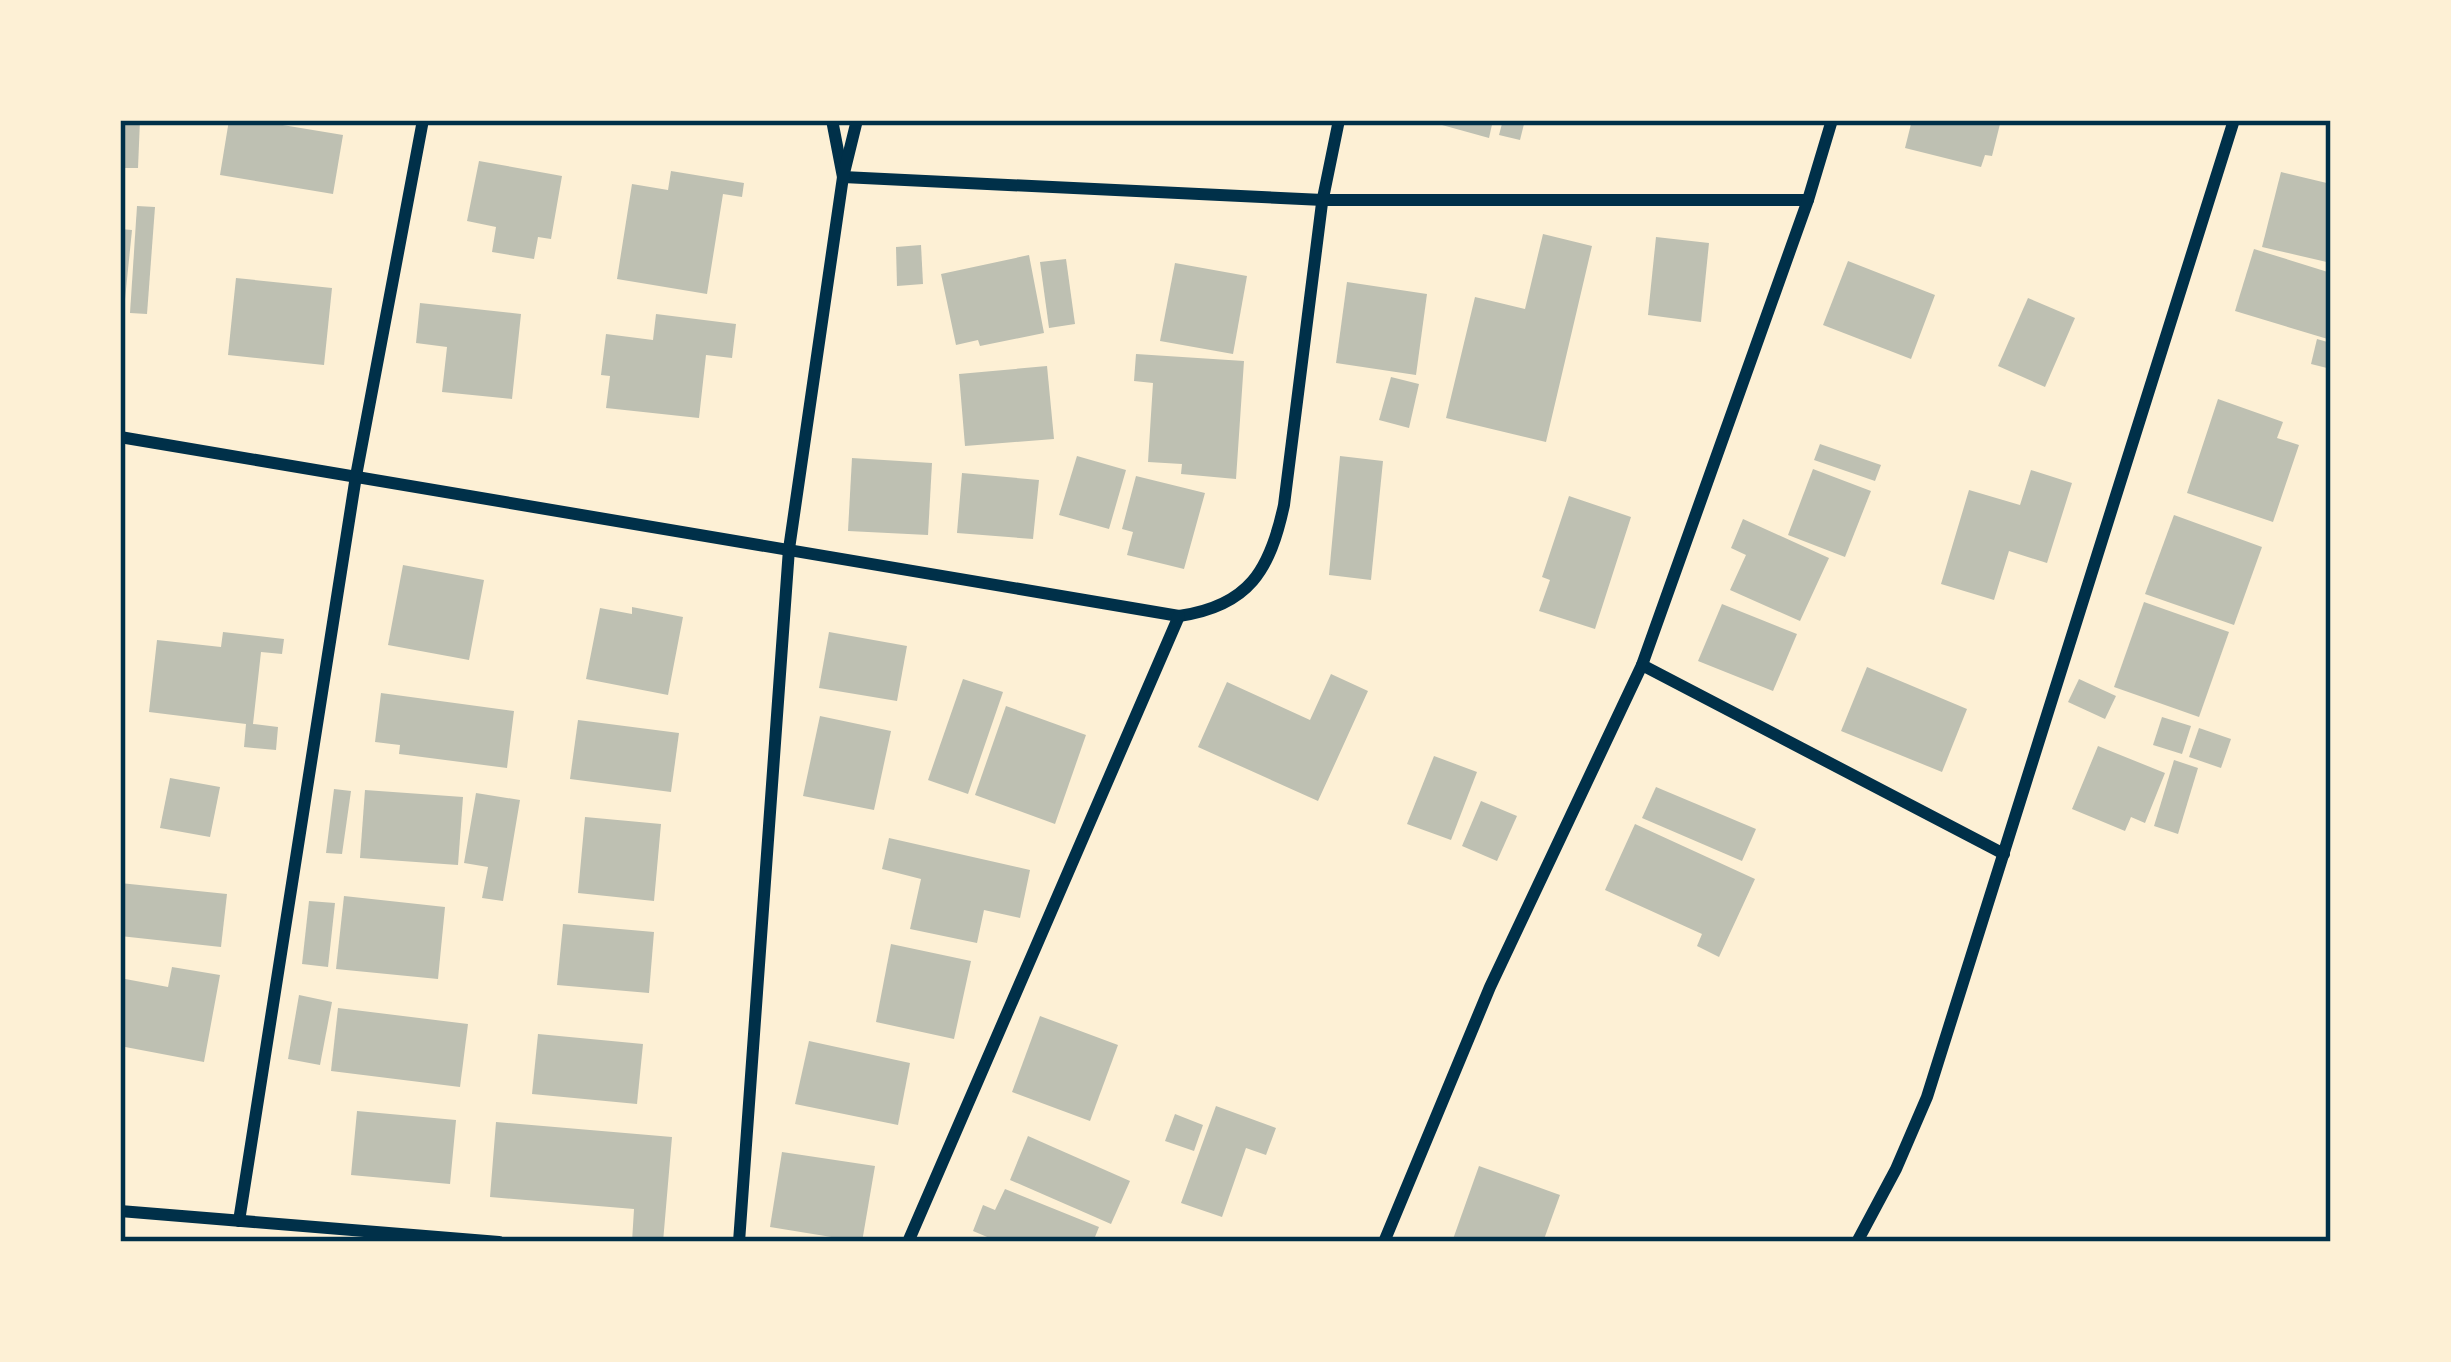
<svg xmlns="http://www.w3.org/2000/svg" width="2451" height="1362" font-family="Raleway,sans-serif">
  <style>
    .building { fill: #bec0b2 }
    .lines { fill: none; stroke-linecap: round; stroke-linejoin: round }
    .minor { stroke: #003049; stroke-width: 12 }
    .neatline { fill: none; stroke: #003049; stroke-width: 4.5 }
  </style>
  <rect width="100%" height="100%" fill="#fdf0d5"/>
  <!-- building -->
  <g class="building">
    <path d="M120,120H140L138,168H120Z"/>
    <path d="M229,120H252L343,135L333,194L220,175Z"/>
    <path d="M1424,120H1493L1489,138Z"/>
    <path d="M1503,120H1525L1520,140L1499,135Z"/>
    <path d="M1912,120H2001L1992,156L1985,155L1981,167L1905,148Z"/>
    <path d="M479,161L562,176L551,239L538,237L534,259L492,252L496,227L467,221Z"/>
    <path d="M671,171L744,183L742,197L723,194L707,294L617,279L632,184L668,190Z"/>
    <path d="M2281,172L2331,184V263L2262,247Z"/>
    <path d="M137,206L155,207L147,314L130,313Z"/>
    <path d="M120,229L132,230L123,319H120Z"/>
    <path d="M1543,234L1592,246L1546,442L1446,418L1475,297L1525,309Z"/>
    <path d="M1656,237L1709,243L1701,322L1648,315Z"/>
    <path d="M921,245L923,284L897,286L896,247Z"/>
    <path d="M2254,249L2331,273V340L2235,311Z"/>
    <path d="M1029,255L1044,333L980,346L978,340L956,345L941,274Z"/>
    <path d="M1066,259L1075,324L1049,328L1040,262Z"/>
    <path d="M1848,261L1935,295L1911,359L1823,325Z"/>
    <path d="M1175,263L1247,276L1233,354L1160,341Z"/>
    <path d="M236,278L332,288L324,365L228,355Z"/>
    <path d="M1347,282L1427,294L1416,375L1336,363Z"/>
    <path d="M2028,298L2075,318L2045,387L1998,366Z"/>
    <path d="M420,303L521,314L512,399L442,392L447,347L416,343Z"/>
    <path d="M656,314L736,324L732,358L706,355L699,418L606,408L610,376L601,375L606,334L653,340Z"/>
    <path d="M2317,339L2331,343V369L2311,364Z"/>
    <path d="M1136,354L1244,361L1236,479L1181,474L1182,464L1148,462L1153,383L1134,381Z"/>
    <path d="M1047,366L1054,439L965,446L959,374Z"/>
    <path d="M1391,377L1419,384L1409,428L1379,420Z"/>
    <path d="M2218,399L2283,422L2277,438L2299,445L2273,522L2187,493Z"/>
    <path d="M1820,444L1881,465L1875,481L1814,460Z"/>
    <path d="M1077,456L1126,470L1109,529L1059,515Z"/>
    <path d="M1340,456L1383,461L1371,580L1329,575Z"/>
    <path d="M852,458L932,463L928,535L848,531Z"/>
    <path d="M1813,469L1871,491L1845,557L1788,535Z"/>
    <path d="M2031,470L2072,483L2047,563L2009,551L1994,600L1941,584L1969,490L2020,505Z"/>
    <path d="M962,473L1039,480L1033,539L957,533Z"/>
    <path d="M1136,476L1205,493L1184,569L1127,555L1133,532L1122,529Z"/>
    <path d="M1569,496L1631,517L1595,629L1539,611L1550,580L1542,577Z"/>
    <path d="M2174,515L2262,547L2234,625L2145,594Z"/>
    <path d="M1743,519L1829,558L1800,621L1730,590L1746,555L1731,548Z"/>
    <path d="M403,565L484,580L469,660L388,645Z"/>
    <path d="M2144,602L2229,632L2199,717L2114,687Z"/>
    <path d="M1722,604L1797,634L1773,691L1698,661Z"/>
    <path d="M632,607L683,617L668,695L586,679L600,608L632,614Z"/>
    <path d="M223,632L284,639L282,654L261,652L253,724L278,727L276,750L244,747L246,724L149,712L157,640L221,647Z"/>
    <path d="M829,632L907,646L897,701L819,688Z"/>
    <path d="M1867,667L1967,709L1942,772L1841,731Z"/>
    <path d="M1331,674L1368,691L1318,801L1198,747L1227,682L1310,720Z"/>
    <path d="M963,679L1003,692L968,794L928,780Z"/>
    <path d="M2079,679L2116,696L2105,719L2068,702Z"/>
    <path d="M381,693L514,711L507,768L399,754L400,745L375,742Z"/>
    <path d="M1006,706L1086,735L1055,824L975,795Z"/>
    <path d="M820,716L891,731L874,810L803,796Z"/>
    <path d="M2162,717L2191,726L2182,754L2153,745Z"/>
    <path d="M578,720L679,733L671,792L570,779Z"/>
    <path d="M2199,728L2231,739L2221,768L2189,757Z"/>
    <path d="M2098,746L2165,773L2145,823L2131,817L2125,831L2072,809Z"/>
    <path d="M1434,756L1477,772L1451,840L1407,824Z"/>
    <path d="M2174,760L2198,768L2178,834L2154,826Z"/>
    <path d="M170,778L220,787L210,837L160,828Z"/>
    <path d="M1656,787L1756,829L1742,861L1642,818Z"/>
    <path d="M334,789L351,791L342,854L326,853Z"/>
    <path d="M365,790L463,797L458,865L360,858Z"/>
    <path d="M476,793L520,800L503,901L482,898L488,867L464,863Z"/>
    <path d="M1481,801L1517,816L1497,861L1462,846Z"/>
    <path d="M585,817L661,824L654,901L578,893Z"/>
    <path d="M1635,824L1755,879L1719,957L1697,946L1702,934L1605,890Z"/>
    <path d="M889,838L1030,870L1020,918L984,910L977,943L910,929L921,879L882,869Z"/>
    <path d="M120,883L227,894L221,947L120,936Z"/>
    <path d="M344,896L445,907L438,979L336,969Z"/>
    <path d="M309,901L335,903L328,967L302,964Z"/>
    <path d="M563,924L654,932L649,993L557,985Z"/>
    <path d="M891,944L971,961L954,1039L876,1022Z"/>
    <path d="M172,967L220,975L204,1062L120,1046V978L168,987Z"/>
    <path d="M299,995L332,1002L320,1065L288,1059Z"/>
    <path d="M338,1008L468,1024L460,1087L331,1071Z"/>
    <path d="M1040,1016L1118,1045L1090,1121L1012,1092Z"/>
    <path d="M538,1034L643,1044L637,1104L532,1094Z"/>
    <path d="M809,1041L910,1063L898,1125L795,1104Z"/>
    <path d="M1216,1106L1276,1128L1266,1155L1246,1148L1222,1217L1181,1203Z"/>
    <path d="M357,1111L456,1120L450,1184L351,1175Z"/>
    <path d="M1175,1114L1203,1125L1194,1151L1165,1141Z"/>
    <path d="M496,1122L672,1137L663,1242H632L634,1209L490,1197Z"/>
    <path d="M1028,1136L1130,1181L1111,1224L1010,1180Z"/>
    <path d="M782,1152L875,1166L862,1242L770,1227Z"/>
    <path d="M1479,1166L1560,1195L1543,1242H1452Z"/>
    <path d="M1005,1189L1099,1227L1093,1242H999L973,1231L983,1205L995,1210Z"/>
  </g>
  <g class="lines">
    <!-- minor -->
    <g class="minor">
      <path d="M832,120L843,177L1323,200H1808"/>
      <path d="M120,437L1179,616C1249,606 1270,570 1284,505L1322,203L1339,120"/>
      <path d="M1642,665L2004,854"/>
      <path d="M120,1211L499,1242"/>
      <path d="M239,1221L356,476L423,120"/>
      <path d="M739,1242L789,549L843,177L857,120"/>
      <path d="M908,1242L1179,616"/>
      <path d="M1384,1242L1490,987L1642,665L1808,200L1832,120"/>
      <path d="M1857,1242L1896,1169L1927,1097L2234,120"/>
    </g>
  </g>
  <!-- border -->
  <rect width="2451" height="1362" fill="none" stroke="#fdf0d5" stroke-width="246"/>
  <rect x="123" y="123" width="2205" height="1116" class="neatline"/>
</svg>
